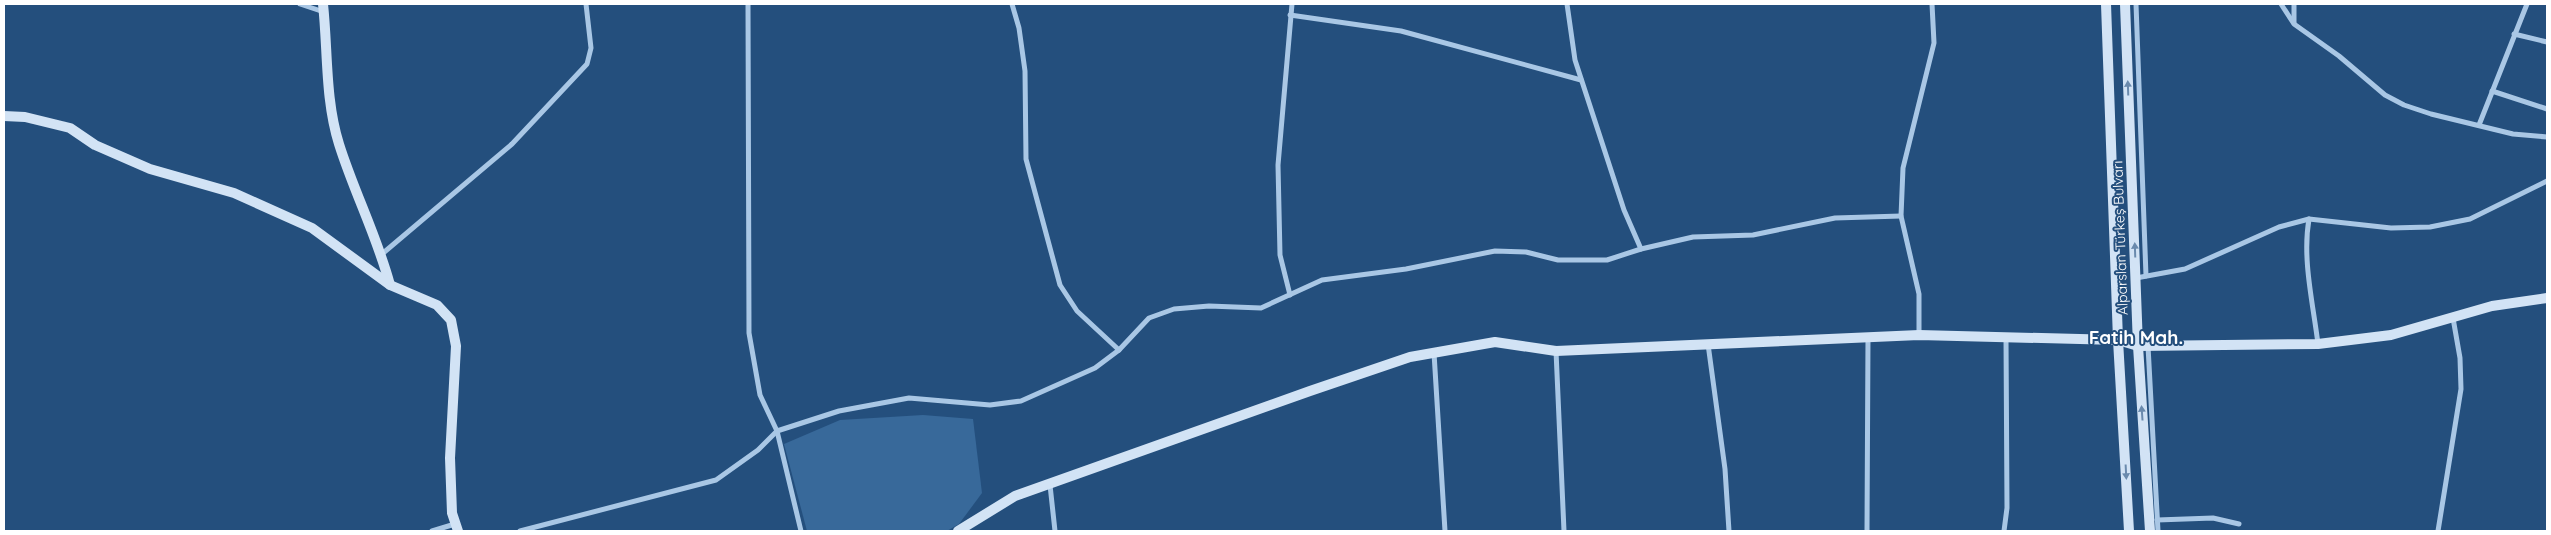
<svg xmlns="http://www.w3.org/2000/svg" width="2551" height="535" font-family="Quicksand,sans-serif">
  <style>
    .green { fill: #38699a }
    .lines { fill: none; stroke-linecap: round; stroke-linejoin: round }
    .street { stroke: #a9c7e5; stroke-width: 5 }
    .secondary { stroke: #d2e3f5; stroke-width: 10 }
    .oneway { fill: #6a8aad }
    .labels { text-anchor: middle; stroke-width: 4; stroke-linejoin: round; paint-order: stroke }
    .street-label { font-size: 14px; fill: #fff; stroke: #244f7d }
    .district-label { font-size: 19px; font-weight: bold; fill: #fff; stroke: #244f7d }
  </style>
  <rect width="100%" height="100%" fill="#244f7d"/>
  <!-- green -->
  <path class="green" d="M923,415L973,419L982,493L959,524L947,531H807L784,444L840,420Z"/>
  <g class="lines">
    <!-- street -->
    <g class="street">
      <path d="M300,4L324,12"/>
      <path d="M748,4L749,333L760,395L777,431L801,531"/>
      <path d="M1012,4L1019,28L1025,71L1026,159L1060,285L1077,311L1119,350"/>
      <path d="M1567,4L1575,60L1624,210L1641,249"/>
      <path d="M2136,4L2146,276"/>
      <path d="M2281,4L2294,24L2339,56L2385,95L2404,105L2431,114L2513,134L2547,137"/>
      <path d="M1290,15L1401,31L1581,80"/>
      <path d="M2294,23V4"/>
      <path d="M2514,34L2547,42"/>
      <path d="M2492,91L2547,109"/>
      <path d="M2479,125L2527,4"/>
      <path d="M2309,219C2302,259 2313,303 2318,344"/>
      <path d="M382,254L512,144L587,64L591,48L586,4"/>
      <path d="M2136,278L2185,269L2279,227L2309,219L2391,228L2430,227L2470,219L2547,181"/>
      <path d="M1290,295L1280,255L1278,165L1292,4"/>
      <path d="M1919,335V294L1901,216L1903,168L1934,43L1932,4"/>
      <path d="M1708,344L1725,469L1729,531"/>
      <path d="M2148,346L2158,531"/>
      <path d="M1556,351L1564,531"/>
      <path d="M1434,353L1445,531"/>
      <path d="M1050,485L1055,531"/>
      <path d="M2157,520L2213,518L2239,524"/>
      <path d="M432,531L455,524"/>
      <path d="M520,531L716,480L758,450L777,431L839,411L909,398L990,405L1021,401L1095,368L1119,350L1149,318L1174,309L1209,306L1261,308L1322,280L1406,269L1495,251L1526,252L1558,260H1607L1641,249L1693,237L1753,235L1835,218L1901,216"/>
      <path d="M1867,531L1868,338"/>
      <path d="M2004,531L2007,508L2006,338"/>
      <path d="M2438,531L2461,389L2460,358L2453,318"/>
    </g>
    <!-- secondary -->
    <g class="secondary">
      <path d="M323,4C328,50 325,100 339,144C354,192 377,236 390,285"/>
      <path d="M2106,4L2118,340L2129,531"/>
      <path d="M2125,4L2138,346L2150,531"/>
      <path d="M4,116L25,117L70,128L95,145L150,169L234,193L312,228L390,285L437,305L451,320L456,346L450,458L452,513L458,531"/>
      <path d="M958,531L1015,496L1310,391L1410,357L1495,342L1556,351L1919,335L2118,340L2138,346L2318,344L2391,335L2492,306L2547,298"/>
    </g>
  </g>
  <!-- one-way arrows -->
  <defs><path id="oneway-solid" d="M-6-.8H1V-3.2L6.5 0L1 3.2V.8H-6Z" transform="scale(1.25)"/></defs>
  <g class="oneway">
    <use href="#oneway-solid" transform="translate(2128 88) rotate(-92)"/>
    <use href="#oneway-solid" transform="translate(2135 250) rotate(-92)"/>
    <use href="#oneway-solid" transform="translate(2142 413) rotate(-94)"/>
    <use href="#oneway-solid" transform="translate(2126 472) rotate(87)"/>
  </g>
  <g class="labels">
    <!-- street labels -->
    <g class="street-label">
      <text transform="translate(2120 238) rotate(-92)" y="5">Alparslan Türkeş Bulvarı</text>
    </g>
    <!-- district labels -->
    <g class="district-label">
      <text x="2136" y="344">Fatih Mah.</text>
    </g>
  </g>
  <!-- border -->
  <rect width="2551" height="535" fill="none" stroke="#ffffff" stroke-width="10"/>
</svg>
